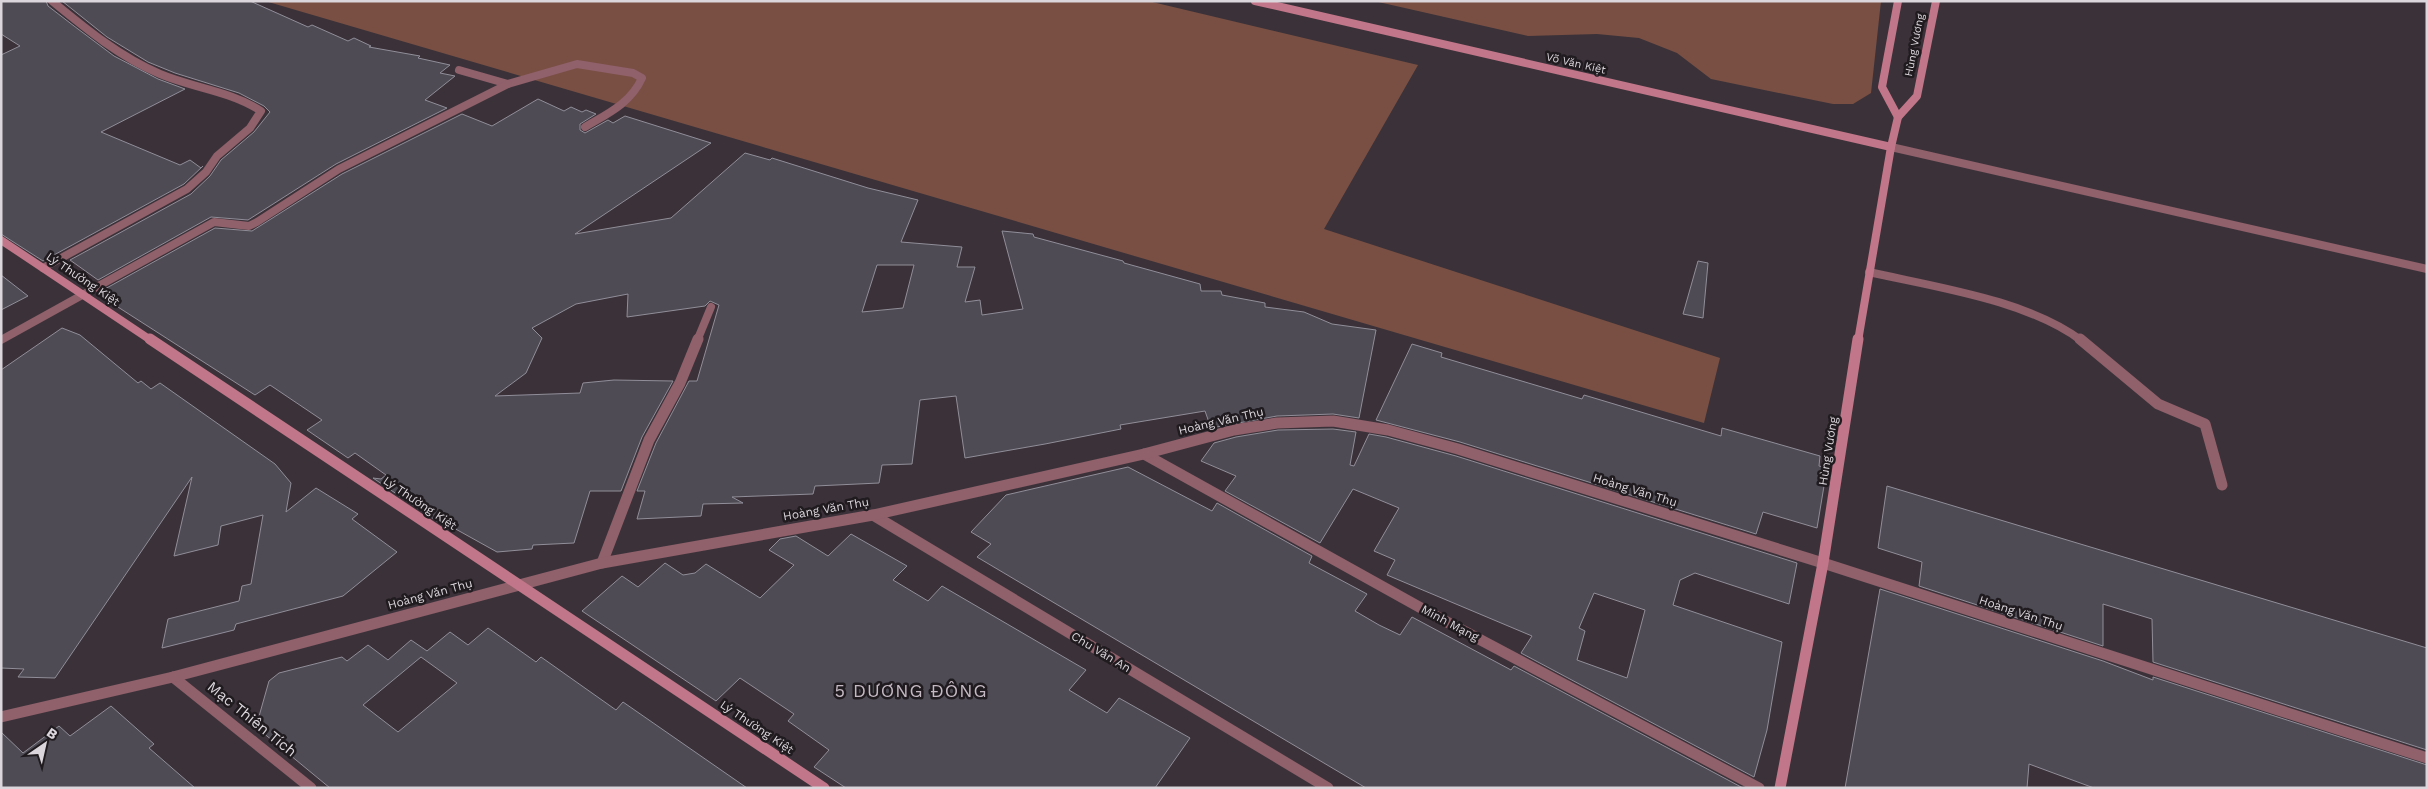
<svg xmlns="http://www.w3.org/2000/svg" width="2428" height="789" font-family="'Work Sans',sans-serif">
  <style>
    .green { fill: #794f43 }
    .building { fill: #4e4b55; stroke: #918e99; fill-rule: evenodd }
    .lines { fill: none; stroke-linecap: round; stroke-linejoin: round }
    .lane-far1 { stroke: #90606b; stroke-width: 8 }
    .lane { stroke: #90606b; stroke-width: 11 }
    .street-far1 { stroke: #90606b; stroke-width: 8 }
    .street { stroke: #90606b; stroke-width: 11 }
    .secondary-far1 { stroke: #c27689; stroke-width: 8 }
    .secondary { stroke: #c27689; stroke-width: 11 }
    .labels { text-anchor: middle; stroke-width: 5; stroke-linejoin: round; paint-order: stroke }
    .far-street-label { font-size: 11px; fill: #dbd6db; stroke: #1f1b1f }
    .street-label { font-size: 12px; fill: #dbd6db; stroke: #1f1b1f }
    .near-street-label { font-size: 15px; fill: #dbd6db; stroke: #1f1b1f }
    .near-quarter-label { font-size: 18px; letter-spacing: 1px; fill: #c5bac3; stroke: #1f1b1f }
  </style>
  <rect width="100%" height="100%" fill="#3b3239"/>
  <!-- green -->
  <g class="green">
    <path d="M265,1H1148L1418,65L1324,229L1720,358L1704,423Z"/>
    <path d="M1374,1H1881L1871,93L1853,104H1833L1711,79L1677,53L1639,38L1597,34L1528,36Z"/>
  </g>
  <!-- building -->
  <g class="building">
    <path d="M1,1H46L48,6L74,26L114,56L158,79L185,89L101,132L180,165L190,160L201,168L203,166L184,184L43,261L1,234V55L20,46L1,34Z"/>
    <path d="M62,1H250L308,27L312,25L348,41L354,38L371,46L369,47L420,56L418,58L450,65L440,73L455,76L425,100L447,108L336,164L248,220L211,217L98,280L70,260L191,194L210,176L221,160L254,132L270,112L264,106L239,93L175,73L148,62L107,37Z"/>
    <path d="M538,99L564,111L571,107L582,112L586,110L596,114L580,124V130L585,133L608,120L613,123L625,116L711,143L575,234L671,218L745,153L770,160L772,158L868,188L918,200L901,242L962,247L957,267H975L965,302L980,300L982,315L1023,309L1002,231L1033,234L1034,237L1123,261L1124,263L1200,284L1201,291H1221L1222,295L1265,303V307L1304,312L1332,324L1376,330L1359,418L1333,414L1277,416L1211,428L1205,411L1120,425L1121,429L1045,444L965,458L956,396L920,400L912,464L882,465L879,483L815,486L813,494L732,497L743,503L703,504L701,516L637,519L645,491H637L656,443L689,381H697L719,305L710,301L705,306L627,317L628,294L576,304L532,328L542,338L526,373L495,396L580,393L583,383L614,380L673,381L642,437L621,491H590L574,543L533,545L532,549L497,552L443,522L441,524L373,478L381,479L386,475L355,453L348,458L307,430L322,420L270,385L255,395L107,300L113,297L103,290L215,228L252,231L342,174L462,114L492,126ZM877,265H914L903,308L862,312Z"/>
    <path d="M1698,261L1708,263L1703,318L1683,314Z"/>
    <path d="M1,275L28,296L1,310Z"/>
    <path d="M62,328L80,335L138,383L141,381L151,389L160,383L275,464L291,483L286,512L316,488L358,514L352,519L397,552L343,596L236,624L234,630L162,648L168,619L239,601L242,586L251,584L263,515L221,526L218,545L174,556L192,477L55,678L18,677L24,669L1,668V370Z"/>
    <path d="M1412,344L1442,353L1441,357L1582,399L1584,395L1721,436L1722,428L1820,456L1819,466L1827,468L1817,528L1763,512L1756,534L1460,442L1376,420Z"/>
    <path d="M1333,429L1356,432L1350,465L1354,466L1369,434L1386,437L1456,456L1797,563L1789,604L1695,573L1680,580L1673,605L1782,642L1767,730L1754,777L1521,653L1532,636L1387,575L1395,560L1374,551L1399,508L1353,489L1320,543L1225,491L1236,476L1201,461L1214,443L1236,437L1278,430ZM1594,593L1645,610L1627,678L1577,660L1585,631L1579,628Z"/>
    <path d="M1128,467L1212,511L1217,503L1312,556L1309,563L1367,594L1355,611L1379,625L1400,635L1412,617L1511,670L1514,666L1743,788H1366L977,557L991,544L971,532L1006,495Z"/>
    <path d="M1887,486L2427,648V750L2153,662L2152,619L2103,604V646L1919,586L1922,562L1878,548Z"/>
    <path d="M851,534L907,566L893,580L928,601L942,586L1086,670L1069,690L1107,713L1119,698L1190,738L1155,788H846L814,767L829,750L788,721L794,714L740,678L716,701L582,611L622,576L638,587L665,563L683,575L695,573L706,564L760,598L794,565L769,550L780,539L796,536L828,556Z"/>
    <path d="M1880,589L2103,661L2153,680V677L2427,765V788H2094L2029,764L2027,788H1845Z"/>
    <path d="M488,628L536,662L541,657L616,710L623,702L747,788H330L256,727L269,681L279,673L342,657L347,661L368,645L388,660L411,640L427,651L450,632L468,645ZM421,657L457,683L398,732L363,705Z"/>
    <path d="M111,706L154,744L149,748L195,788H1V732L23,753L59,726L70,736Z"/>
  </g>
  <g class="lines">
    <!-- lane-far1 -->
    <g class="lane-far1">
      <path d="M1891,147L2427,269"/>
      <path d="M697,341L711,307"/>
    </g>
    <!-- lane -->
    <path class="lane" d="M602,563L649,440L680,383L698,339"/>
    <!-- street-far1 -->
    <g class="street-far1">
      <path d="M459,70L508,84L577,64L633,73L642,78C631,103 607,114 585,127"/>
      <path d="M43,268L187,189L206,172L217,156L250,128L261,111C231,91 193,88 160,74C120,57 86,29 52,1"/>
      <path d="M1869,272C1935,287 2028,300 2082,341"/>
      <path d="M1,340L214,222L249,226L257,222L339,169L508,84"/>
    </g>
    <!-- street -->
    <g class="street">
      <path d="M2080,339L2158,404L2205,424L2222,485"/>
      <path d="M1144,454L1430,613L1759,788"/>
      <path d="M873,515L1328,788"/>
      <path d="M173,677L311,788"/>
      <path d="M1,717L173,677L602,563L873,515L1144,454L1234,430L1277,423L1333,421L1388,430L1458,449L1823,563L2427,758"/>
    </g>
    <!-- secondary-far1 -->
    <g class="secondary-far1">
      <path d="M1255,1L1891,147"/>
      <path d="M1898,1L1882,87L1898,117"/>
      <path d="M1,240L152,341"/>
      <path d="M1858,341L1891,147L1898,117L1917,96L1936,1"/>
    </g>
    <!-- secondary -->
    <g class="secondary">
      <path d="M150,339L824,788"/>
      <path d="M1780,788L1823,563L1858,339"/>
    </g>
  </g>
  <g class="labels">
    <!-- far-street labels -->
    <g class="far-street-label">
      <text transform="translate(1914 45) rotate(-79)" y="4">Hùng Vương</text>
      <text transform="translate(1576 63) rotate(13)" y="4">Võ Văn Kiệt</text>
    </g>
    <!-- street labels -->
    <g class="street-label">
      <text transform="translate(83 279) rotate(34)" y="4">Lý Thường Kiệt</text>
      <text transform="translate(1221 421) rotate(-13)" y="4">Hoàng Văn Thụ</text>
      <text transform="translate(1828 451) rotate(-81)" y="4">Hùng Vương</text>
      <text transform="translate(1635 490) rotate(17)" y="4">Hoàng Văn Thụ</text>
      <text transform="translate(420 503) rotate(34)" y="4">Lý Thường Kiệt</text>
      <text transform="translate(826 509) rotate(-10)" y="4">Hoàng Văn Thụ</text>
      <text transform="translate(430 594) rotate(-15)" y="4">Hoàng Văn Thụ</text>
      <text transform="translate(2021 613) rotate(18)" y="4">Hoàng Văn Thụ</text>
      <text transform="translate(1450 623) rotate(28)" y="4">Minh Mạng</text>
      <text transform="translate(1101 652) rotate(31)" y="4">Chu Văn An</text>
      <text transform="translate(757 727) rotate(34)" y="4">Lý Thường Kiệt</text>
    </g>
    <!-- near-street labels -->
    <g class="near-street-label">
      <text transform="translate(252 719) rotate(39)" y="5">Mạc Thiên Tích</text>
    </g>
    <!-- near-quarter labels -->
    <g class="near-quarter-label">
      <text x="911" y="697">5 DƯƠNG ĐÔNG</text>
    </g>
  </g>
  <!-- border -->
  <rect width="2428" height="789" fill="none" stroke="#dbd6db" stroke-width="5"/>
  <!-- north arrow -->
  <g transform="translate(45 744) rotate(34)" stroke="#1f1b1f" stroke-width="4" paint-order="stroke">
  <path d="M0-4L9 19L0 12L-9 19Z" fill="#dbd6db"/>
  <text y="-8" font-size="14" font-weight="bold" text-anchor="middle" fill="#dbd6db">B</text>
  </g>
</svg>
